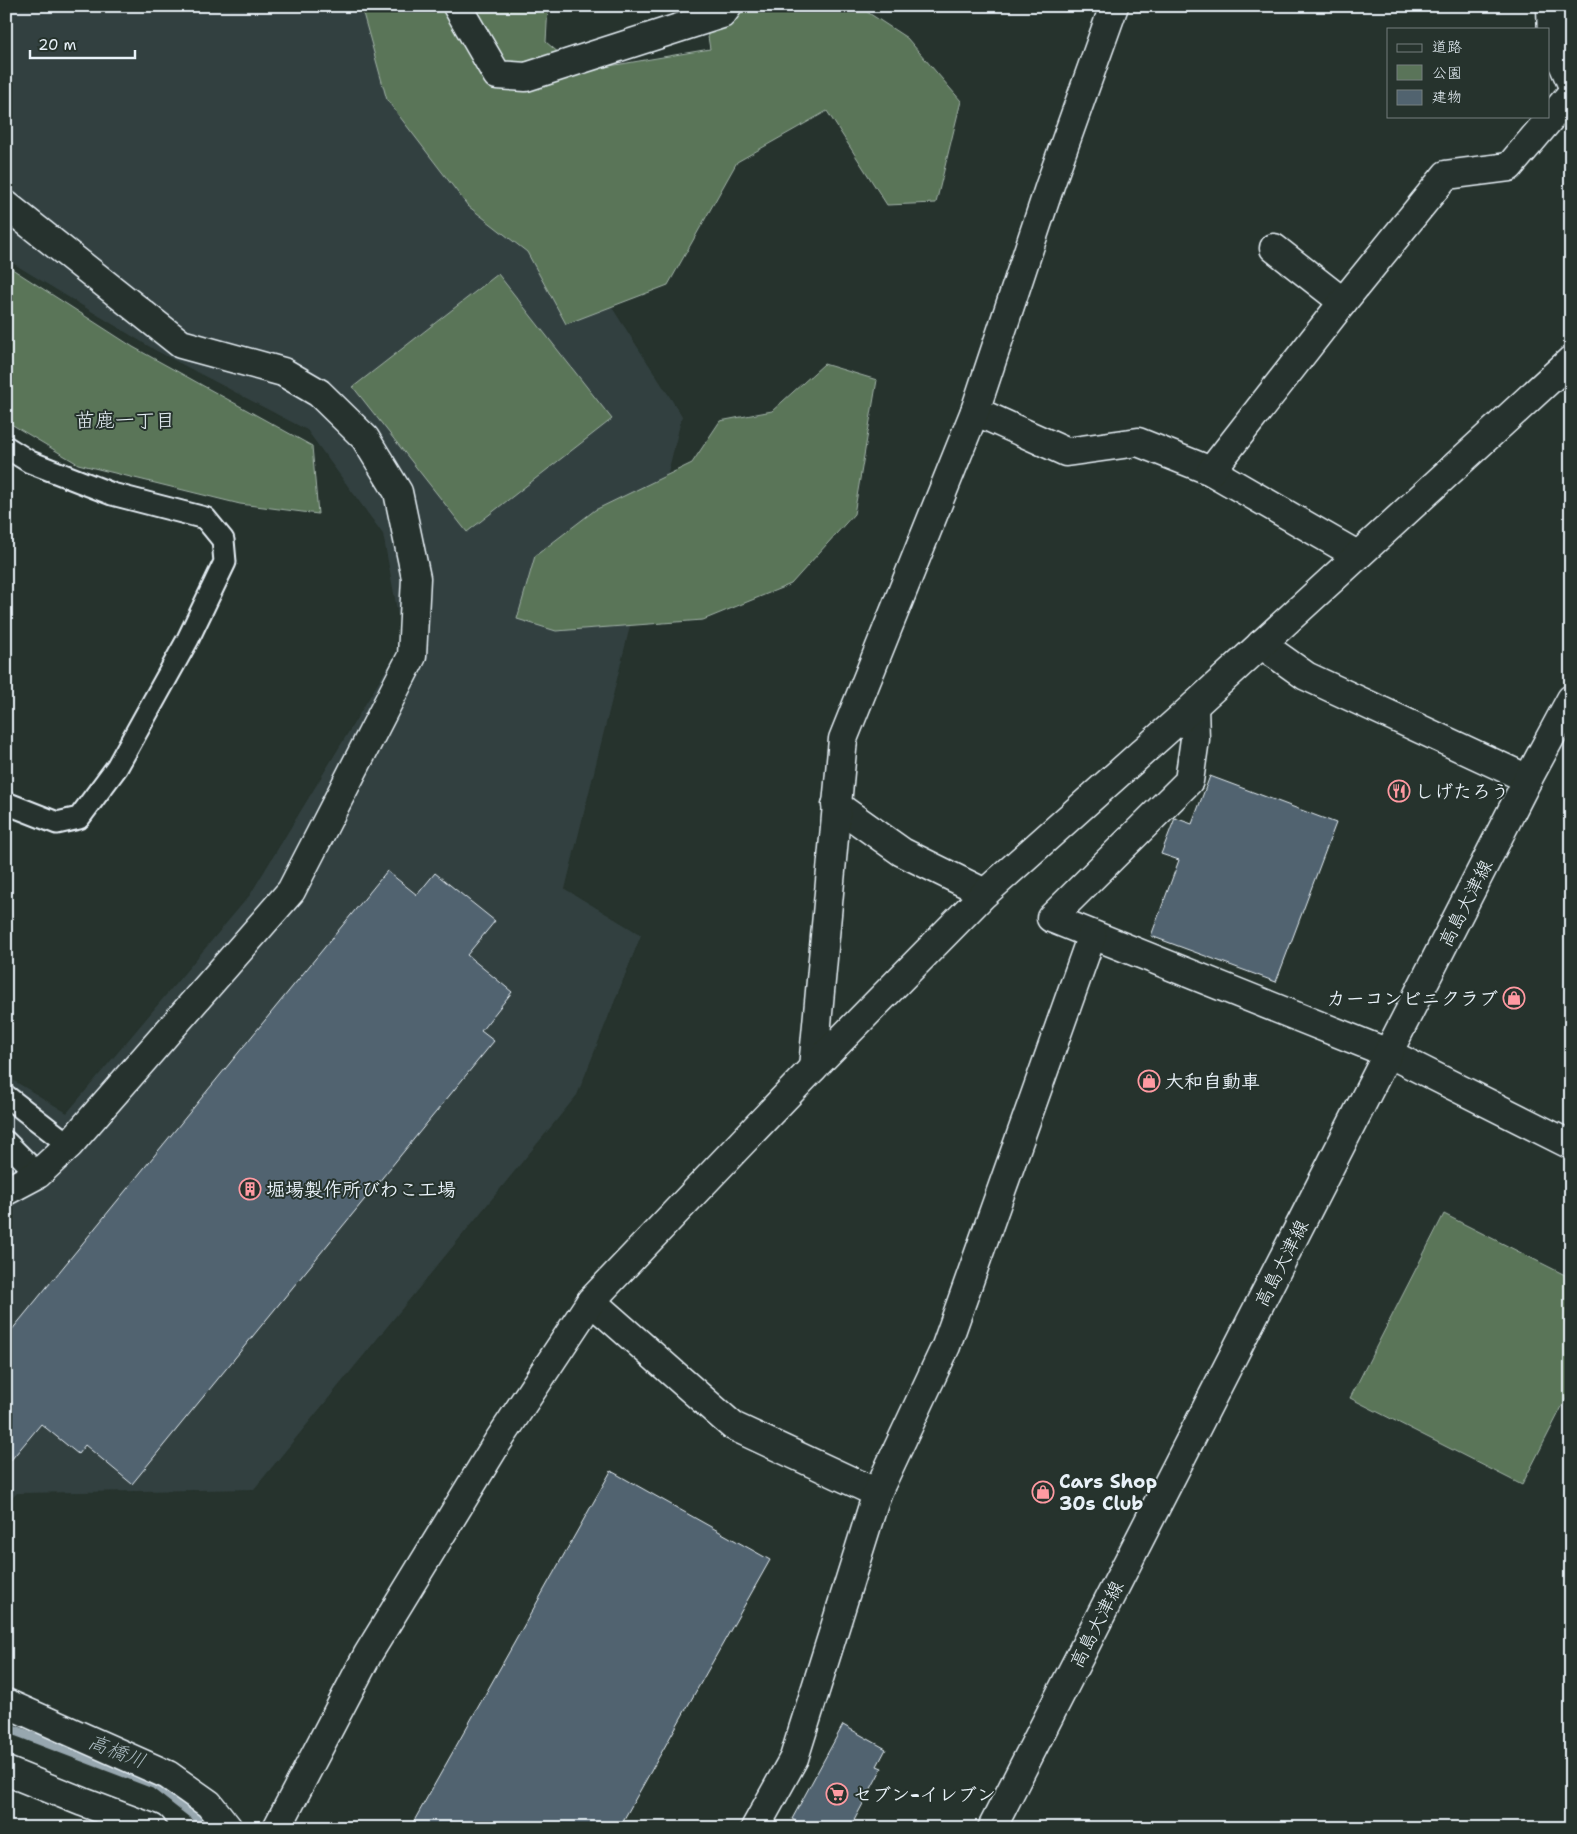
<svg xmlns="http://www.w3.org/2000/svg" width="1577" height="1834" font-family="'Shantell Sans','Klee One',sans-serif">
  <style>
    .built { fill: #334141 }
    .green { fill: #5a7459; stroke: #a1b2a8 }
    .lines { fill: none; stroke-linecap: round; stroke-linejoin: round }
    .stream { stroke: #97a7af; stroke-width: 10 }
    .building { fill: #51636f; stroke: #e8f1f8 }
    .lane-casing { stroke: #e8f1f8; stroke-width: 25 }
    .street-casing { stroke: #e8f1f8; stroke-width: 31 }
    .secondary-casing { stroke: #e8f1f8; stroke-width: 31 }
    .lane { stroke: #26332d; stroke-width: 21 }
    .street { stroke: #26332d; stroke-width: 28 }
    .secondary { stroke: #26332d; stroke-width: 28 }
    .labels { text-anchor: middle; stroke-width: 4; stroke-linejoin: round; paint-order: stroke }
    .poi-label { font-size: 19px; font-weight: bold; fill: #e8f1f8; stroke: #26332d; text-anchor: start }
    .street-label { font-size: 19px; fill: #e8f1f8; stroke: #26332d }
    .neighbourhood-label { font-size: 20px; fill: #e8f1f8; stroke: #26332d }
    .water-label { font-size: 20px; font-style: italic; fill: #abbac1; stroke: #26332d }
  </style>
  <rect width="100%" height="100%" fill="#26332d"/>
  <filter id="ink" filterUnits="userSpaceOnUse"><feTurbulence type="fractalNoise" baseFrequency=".02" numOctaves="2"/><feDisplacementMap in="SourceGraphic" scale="10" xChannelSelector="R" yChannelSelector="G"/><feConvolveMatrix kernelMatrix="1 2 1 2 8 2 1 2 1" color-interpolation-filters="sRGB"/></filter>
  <g filter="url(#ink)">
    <!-- built -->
    <path class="built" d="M6,6H417L682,416L565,889L641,935L577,1095L254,1489L17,1493L6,1504V1076L67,1113L250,895L403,642L383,534L307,430L155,350L6,259Z"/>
    <!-- green -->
    <g class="green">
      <path d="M361,6H548L546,42L580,71L710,49L703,6H858L907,38L961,101L936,203L887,205L827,111L737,162L668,285L566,324L527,252L468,206L387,100Z"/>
      <path d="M6,265L133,347L312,446L318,514L240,504L78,464L6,421Z"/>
      <path d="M498,274L612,419L467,532L353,387Z"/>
      <path d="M824,364L877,380L854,514L791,584L703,620L556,631L517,619L535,556L595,510L692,463L720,421L772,411Z"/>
      <path d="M1444,1214L1571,1278V1389L1522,1485L1350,1398Z"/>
    </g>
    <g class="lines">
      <!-- stream -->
      <path class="stream" d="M6,1727L155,1784L206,1824"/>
    </g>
    <!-- building -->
    <g class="building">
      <path d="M1210,776L1336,823L1276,982L1151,936L1179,860L1161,854L1175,818L1192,824Z"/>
      <path d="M387,871L417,895L435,873L495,921L467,955L512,992L481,1031L494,1041L132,1484L85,1445L78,1454L41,1424L11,1460L6,1457V1337Z"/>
      <path d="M611,1471L770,1560L619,1828H410Z"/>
      <path d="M843,1725L886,1749L877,1766L882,1768L850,1828H808L792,1819Z"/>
    </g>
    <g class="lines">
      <!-- lane casing -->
      <g class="lane-casing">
        <g id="lane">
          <path d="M6,447L30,462L112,494L205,518L223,540L225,562L188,639L117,767L79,818L57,823L6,803"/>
          <path d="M6,1096L69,1145"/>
          <path d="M6,1142L38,1174"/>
        </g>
      </g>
      <!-- street casing -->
      <g class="street-casing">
        <g id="street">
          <path d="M457,6L497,75L526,77L722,14L728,6"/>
          <path d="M1551,6L1552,39L1571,82"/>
          <path d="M6,205L181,344L283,372L319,393L365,438L398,492L416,578L412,656L291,891L69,1145L38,1174L6,1191"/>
          <path d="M1274,248L1343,302"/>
          <path d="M975,411L1066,452L1138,442L1211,471L1357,555"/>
          <path d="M1211,471L1343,302L1446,175L1509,167L1571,94"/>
          <path d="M1261,644L1306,676L1528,779"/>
          <path d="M1194,706L1195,739L1189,781L1051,918L1388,1053L1571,1145"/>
          <path d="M836,805L902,852L985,893"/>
          <path d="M813,1068L843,739L975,411L1050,185L1114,6"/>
          <path d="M591,1301L733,1426L877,1493"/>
          <path d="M6,1703L168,1775L209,1804L228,1828"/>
          <path d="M755,1828L794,1758L877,1493L946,1346L1092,935"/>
        </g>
      </g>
      <!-- secondary casing -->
      <g class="secondary-casing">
        <g id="secondary">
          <path d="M6,1771L83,1802L152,1828"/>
          <path d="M277,1828L368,1654L497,1443L591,1301L813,1068L985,893L1194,706L1571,360"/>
          <path d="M992,1828L1528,779L1571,699"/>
        </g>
      </g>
      <!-- lane -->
      <use href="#lane" class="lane"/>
      <!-- street -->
      <use href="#street" class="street"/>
      <!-- secondary -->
      <use href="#secondary" class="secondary"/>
    </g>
  </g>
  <!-- icons -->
  <defs>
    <g id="restaurant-ring" transform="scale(1.125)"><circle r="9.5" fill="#26332d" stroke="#ff9aa2" stroke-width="1.5"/><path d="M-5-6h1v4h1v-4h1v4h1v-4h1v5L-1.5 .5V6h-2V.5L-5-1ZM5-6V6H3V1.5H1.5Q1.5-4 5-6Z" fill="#ff9aa2"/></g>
    <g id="shop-ring" transform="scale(1.125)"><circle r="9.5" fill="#26332d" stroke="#ff9aa2" stroke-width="1.5"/><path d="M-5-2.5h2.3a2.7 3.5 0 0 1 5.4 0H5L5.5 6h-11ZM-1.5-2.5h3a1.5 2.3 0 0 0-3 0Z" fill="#ff9aa2"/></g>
    <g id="building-ring" transform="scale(1.125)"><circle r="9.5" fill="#26332d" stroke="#ff9aa2" stroke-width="1.5"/><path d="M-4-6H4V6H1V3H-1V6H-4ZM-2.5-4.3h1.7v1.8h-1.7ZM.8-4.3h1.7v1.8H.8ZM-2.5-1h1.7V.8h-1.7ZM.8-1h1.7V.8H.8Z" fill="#ff9aa2"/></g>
    <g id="supermarket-ring" transform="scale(1.125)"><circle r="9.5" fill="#26332d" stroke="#ff9aa2" stroke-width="1.5"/><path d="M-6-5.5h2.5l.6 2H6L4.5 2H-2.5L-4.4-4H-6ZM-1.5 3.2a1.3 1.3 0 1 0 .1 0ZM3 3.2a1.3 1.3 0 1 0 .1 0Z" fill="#ff9aa2"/></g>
  </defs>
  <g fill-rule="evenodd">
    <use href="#restaurant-ring" x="1399" y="791"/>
    <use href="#shop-ring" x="1514" y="998"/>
    <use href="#shop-ring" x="1149" y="1081"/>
    <use href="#building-ring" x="250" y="1189"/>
    <use href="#shop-ring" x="1043" y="1492"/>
    <use href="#supermarket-ring" x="837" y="1794"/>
  </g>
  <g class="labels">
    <!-- poi labels -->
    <g class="poi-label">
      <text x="1415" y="798">しげたろう</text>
      <text x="1498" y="1005" text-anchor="end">カーコンビニクラブ</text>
      <text x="1165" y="1088">大和自動車</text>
      <text x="266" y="1196">堀場製作所びわこ工場</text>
      <text x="1059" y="1488">Cars Shop<tspan x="1059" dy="22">30s Club</tspan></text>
      <text x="853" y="1801">セブン-イレブン</text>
    </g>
    <!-- street labels -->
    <g class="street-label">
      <text transform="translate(1465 903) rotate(-63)" y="7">高島大津線</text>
      <text transform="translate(1281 1263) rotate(-63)" y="7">高島大津線</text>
      <text transform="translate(1096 1624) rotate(-63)" y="7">高島大津線</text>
    </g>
    <!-- neighbourhood labels -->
    <g class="neighbourhood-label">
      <text x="125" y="427">苗鹿一丁目</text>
    </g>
    <!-- water labels -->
    <g class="water-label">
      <text transform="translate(117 1751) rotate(21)" y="7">高橋川</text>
    </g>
  </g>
  <!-- margin -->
  <rect width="1577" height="1834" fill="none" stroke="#26332d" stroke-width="25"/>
  <rect x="12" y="12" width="1552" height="1809" fill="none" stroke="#e8f1f8" stroke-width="2" filter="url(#ink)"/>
  <!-- legend -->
  <rect x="1387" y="28" width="162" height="90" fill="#26332d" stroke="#747f7e"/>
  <rect x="1397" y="44" width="25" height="8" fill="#26332d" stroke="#747f7e"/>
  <text x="1432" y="52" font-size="15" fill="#e8f1f8">道路</text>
  <rect x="1397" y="65" width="25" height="15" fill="#5a7459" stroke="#747f7e"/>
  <text x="1432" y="78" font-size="15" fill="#e8f1f8">公園</text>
  <rect x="1397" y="90" width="25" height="15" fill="#51636f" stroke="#747f7e"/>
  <text x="1432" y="102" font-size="15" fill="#e8f1f8">建物</text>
  <!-- scale -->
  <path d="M30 50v8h105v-8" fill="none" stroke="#e8f1f8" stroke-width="2.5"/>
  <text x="38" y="50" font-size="15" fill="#e8f1f8" stroke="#26332d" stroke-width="4" paint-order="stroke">20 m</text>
</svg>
